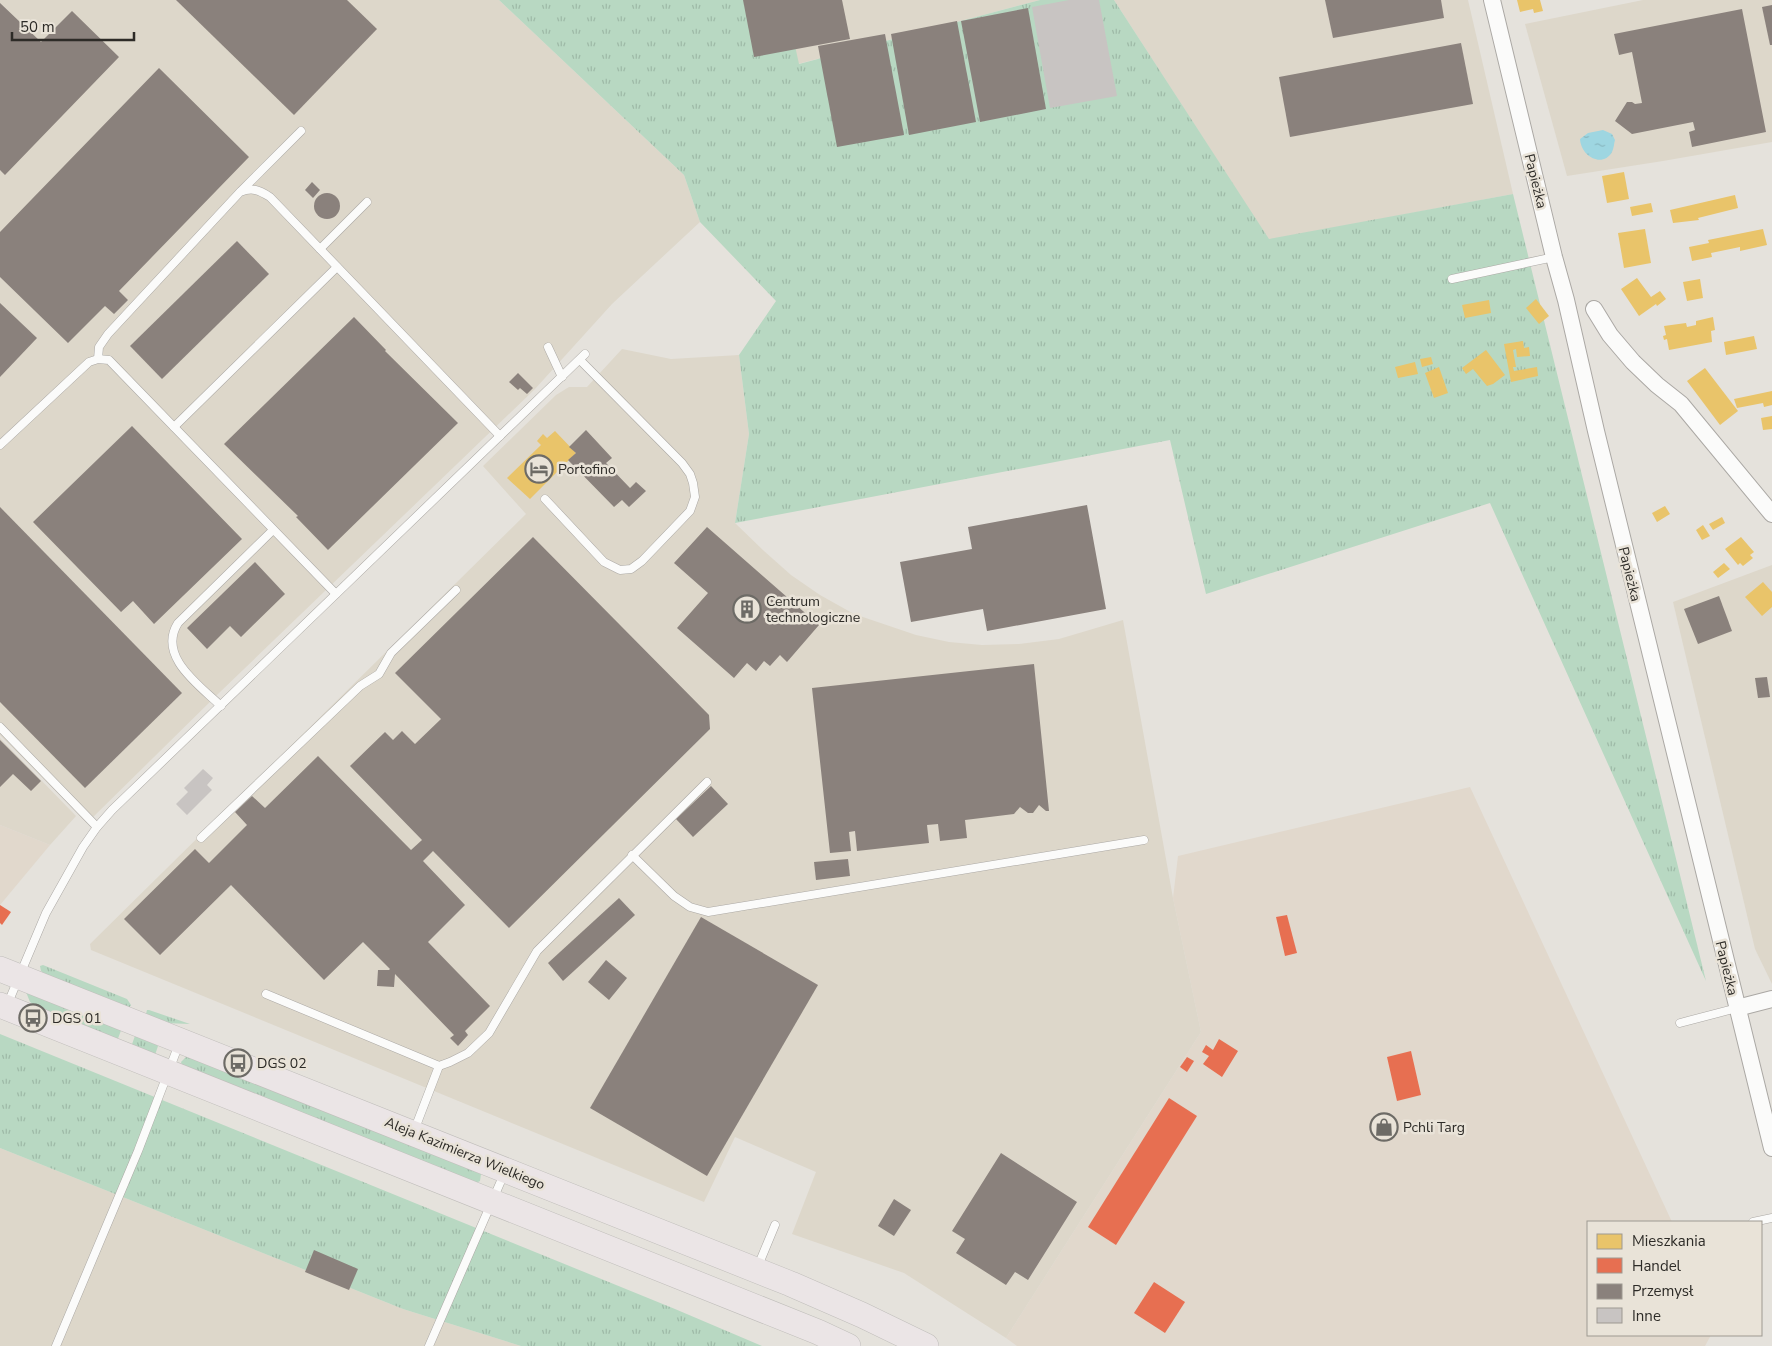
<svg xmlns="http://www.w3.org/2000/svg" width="1772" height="1346" font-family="'Nunito Sans',sans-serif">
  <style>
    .commercial { fill: #e1d8cc }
    .built { fill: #ddd7ca }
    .grass { fill: url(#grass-tufts) }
    .water { fill: url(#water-ripples) }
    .homes { fill: #e9c46a }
    .shops { fill: #e76f51 }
    .industry { fill: #8a817c }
    .building { fill: #c8c4c2 }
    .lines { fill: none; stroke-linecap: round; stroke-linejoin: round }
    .service-casing { stroke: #aba8a4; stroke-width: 9 }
    .minor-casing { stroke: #aba8a4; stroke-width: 18 }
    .primary-casing { stroke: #c0bebb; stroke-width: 26 }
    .service { stroke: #fbfbfa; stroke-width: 8 }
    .minor { stroke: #fbfbfa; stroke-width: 16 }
    .primary { stroke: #ebe5e6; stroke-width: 25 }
    .labels { text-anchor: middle; stroke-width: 5; stroke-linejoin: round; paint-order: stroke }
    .street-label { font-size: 14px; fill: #2d2b27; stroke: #e9e3d8 }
    .poi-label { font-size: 14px; fill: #2d2b27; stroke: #e9e3d8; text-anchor: start }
  </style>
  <defs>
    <pattern id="grass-tufts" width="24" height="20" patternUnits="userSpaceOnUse" patternTransform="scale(1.25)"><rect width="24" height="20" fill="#b8d8c2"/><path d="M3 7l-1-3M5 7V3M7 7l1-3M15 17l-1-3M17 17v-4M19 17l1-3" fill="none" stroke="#9ebaa7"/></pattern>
    <pattern id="water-ripples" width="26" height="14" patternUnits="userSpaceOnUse" patternTransform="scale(1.25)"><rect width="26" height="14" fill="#9ed6e1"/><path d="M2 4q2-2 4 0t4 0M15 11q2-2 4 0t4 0" fill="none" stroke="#88b8c1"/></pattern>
  </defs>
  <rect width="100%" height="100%" fill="#e5e2dc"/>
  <!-- commercial -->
  <g class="commercial">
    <path d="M1470,787L1672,1222H1588V1335H1711L1705,1346H1017L1006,1338L1201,1032L1173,898L1178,856Z"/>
    <path d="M0,825L50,845L0,905Z"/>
  </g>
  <!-- built -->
  <g class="built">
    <path d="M0,0H499L684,175L700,222L612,304L535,389L219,693L87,823L0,735Z"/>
    <path d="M785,0H1040L798,64Z"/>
    <path d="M1114,0H1468L1513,194L1269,240Z"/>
    <path d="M1643,0H1772V142L1663,161L1567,176L1525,24Z"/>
    <path d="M622,349L671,359L739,355L749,434L735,523L764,551L791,575L820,595L854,614L916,635L949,642L982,645L1019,644L1059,639L1123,620L1173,898L1201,1032L1006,1338L904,1273L792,1234L816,1172L735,1137L704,1202L91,950L90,944L526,514L483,466L556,395L569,387H587Z"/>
    <path d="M1772,565V984L1755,949L1673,602Z"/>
    <path d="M0,738L76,816L50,845L0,825Z"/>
    <path d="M0,1148L403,1309L521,1346H0Z"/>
  </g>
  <!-- grass -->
  <g class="grass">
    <path d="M499,0H785L799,64L1040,0H1114L1269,239L1513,194L1706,981L1490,503L1206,594L1170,440L735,523L749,434L739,355L776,301L700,222L684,175Z"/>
    <path d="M43,965L127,999L131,1005L129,1008L46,975L41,971L40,966Z"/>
    <path d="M26,992L122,1028L117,1041L42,1011L30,1002Z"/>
    <path d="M147,1010H149L190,1024L164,1023L146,1014Z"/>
    <path d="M136,1033L152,1040L158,1046L155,1055L131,1047Z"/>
    <path d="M0,1034L675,1309L762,1346H521L403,1309L0,1148Z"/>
    <path d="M187,1056L481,1174L480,1181L476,1183L182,1065L181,1062Z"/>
  </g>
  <!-- water -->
  <path class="water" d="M1603,130L1612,134L1615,140C1614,143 1614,148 1612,152C1603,168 1581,157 1580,139L1588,133Z"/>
  <!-- homes -->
  <g class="homes">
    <path d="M1517,0H1540L1543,11L1534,13L1533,9L1520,12Z"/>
    <path d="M1624,172L1629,199L1607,203L1602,176Z"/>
    <path d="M1735,195L1738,208L1698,218L1699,220L1673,223L1670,210Z"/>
    <path d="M1651,203L1653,212L1632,216L1630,207Z"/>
    <path d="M1645,229L1651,263L1624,268L1618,233Z"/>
    <path d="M1763,229L1767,245L1740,251V247L1711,253L1712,257L1692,261L1689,247L1709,243L1708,240Z"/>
    <path d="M1637,278L1651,297L1660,291L1666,299L1657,306L1656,304L1639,316L1621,289Z"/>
    <path d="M1700,279L1703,298L1687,301L1683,282Z"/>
    <path d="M1536,299L1549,316L1539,324L1526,308Z"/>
    <path d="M1489,300L1491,313L1465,318L1462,305Z"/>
    <path d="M1713,317L1715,330L1711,331L1712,342L1669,350L1667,339L1664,340L1663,336L1666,335L1664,326L1686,323L1687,327L1696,325V321Z"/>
    <path d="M1754,336L1757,349L1726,355L1724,342Z"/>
    <path d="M1523,341L1524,348L1529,347L1530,356L1517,357L1516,349L1513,350L1516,367H1513L1514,371L1537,367L1538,376L1511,382L1504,344Z"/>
    <path d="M1486,350L1505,375L1493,384L1487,386L1473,369L1466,374L1462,368Z"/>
    <path d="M1431,357L1433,364L1422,367L1420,359Z"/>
    <path d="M1415,362L1418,374L1398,378L1395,367Z"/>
    <path d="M1439,367L1448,393L1434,398L1425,373Z"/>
    <path d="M1705,368L1738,411L1720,425L1687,381Z"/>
    <path d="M1772,391V405L1764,407L1763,403L1737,408L1734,399Z"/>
    <path d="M1772,416V429L1763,430L1761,418Z"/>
    <path d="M555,431L576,453L530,499L507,478L541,445L537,441L543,434L547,438Z"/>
    <path d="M1665,506L1670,514L1657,522L1652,513Z"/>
    <path d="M1722,517L1725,523L1713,530L1709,524Z"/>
    <path d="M1703,525L1710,536L1702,540L1696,530Z"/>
    <path d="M1741,537L1754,552L1750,555L1753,558L1743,566L1740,563L1738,565L1725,549Z"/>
    <path d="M1724,563L1730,569L1718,578L1713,572Z"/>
    <path d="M1763,582L1772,592V607L1762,616L1745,597Z"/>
  </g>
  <!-- shops -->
  <g class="shops">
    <path d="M0,905L11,912L2,925L0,923Z"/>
    <path d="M1287,915L1297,953L1285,956L1276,917Z"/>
    <path d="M1219,1039L1238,1051L1222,1077L1203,1064L1209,1056L1202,1052L1206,1045L1213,1050Z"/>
    <path d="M1411,1051L1421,1095L1397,1101L1387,1057Z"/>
    <path d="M1187,1057L1194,1061L1187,1072L1180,1067Z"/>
    <path d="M1169,1098L1197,1116L1116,1245L1088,1227Z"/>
    <path d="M1154,1282L1185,1302L1165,1333L1134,1313Z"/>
  </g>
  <!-- industry -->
  <g class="industry">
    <path d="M176,0H347L377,29L294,115Z"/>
    <path d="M743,0H842L850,39L754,57Z"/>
    <path d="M1325,0H1441L1444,18L1333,38Z"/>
    <path d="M0,3L41,42L72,11L119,57L5,175L0,170Z"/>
    <path d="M1772,5V45H1770L1762,7Z"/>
    <path d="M1028,8L1046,109L980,122L961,21Z"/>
    <path d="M1742,9L1766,132L1692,147L1689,132L1695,130L1693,122L1632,134L1615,121L1627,102H1632L1635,104L1642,103L1632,52L1619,55L1614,34Z"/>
    <path d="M957,21L976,122L909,135L891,34Z"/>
    <path d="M885,34L904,135L837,147L818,46Z"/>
    <path d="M1461,43L1473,104L1290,137L1279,77Z"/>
    <path d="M159,68L249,157L119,291L128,300L114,314L105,306L68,343L0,277V232Z"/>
    <path d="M312,182L320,190L313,198L305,190Z"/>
    <circle cx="327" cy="206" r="13"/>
    <path d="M237,241L269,274L162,379L130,346Z"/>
    <path d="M0,303L37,338L0,377Z"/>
    <path d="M354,317L386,350L385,351L458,423L328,550L296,517L298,516L224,444Z"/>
    <path d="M518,373L533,388L527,394L520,388L518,390L509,382Z"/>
    <path d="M132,426L242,539L154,624L133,601L121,612L33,522Z"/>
    <path d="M586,430L612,458L606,463L630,488L636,482L646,491L629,507L622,500L614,507L568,460L576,453L569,447Z"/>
    <path d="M1087,505L1106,609L987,631L983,609L911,622L900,562L972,549L968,527Z"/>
    <path d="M0,507L182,693L85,788L0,702Z"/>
    <path d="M707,527L819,625L787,662L780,655L770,666L764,661L756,671L747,663L734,678L677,628L708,593L674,563Z"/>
    <path d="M533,537L709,715L710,729L509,928L433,851L423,861L465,905L428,942L490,1006L465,1031L468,1035L458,1046L450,1038L454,1035L395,974L394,987L377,986L378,970H389L390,969L363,942L324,980L231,885L160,955L124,919L195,849L209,863L247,825L235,812L252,796L265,808L318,756L411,850L422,840L350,766L385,732L393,740L402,731L415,744L441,719L395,673Z"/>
    <path d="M255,562L285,594L241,637L230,626L207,649L187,628Z"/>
    <path d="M1719,596L1732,631L1698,644L1684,609Z"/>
    <path d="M1034,664L1049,811H1046L1039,805L1033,813H1028L1020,807L1014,814L965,820L967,838L940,841L938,824L927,825L929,843L857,851L855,831L849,832L851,851L830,853L812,688Z"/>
    <path d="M1767,677L1770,697L1758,698L1755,678Z"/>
    <path d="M0,740L41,781L31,791L13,774L0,787Z"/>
    <path d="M711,786L728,804L693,837L676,819Z"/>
    <path d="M848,859L850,876L816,880L814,862Z"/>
    <path d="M619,898L635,915L563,981L548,963Z"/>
    <path d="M701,917L818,985L707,1176L590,1108Z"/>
    <path d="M606,960L627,978L609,1000L588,982Z"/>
    <path d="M1001,1153L1077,1202L1028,1280L1015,1272L1006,1285L956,1253L965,1239L952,1231Z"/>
    <path d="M894,1199L911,1210L894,1236L878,1226Z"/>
    <path d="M314,1250L358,1269L349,1290L305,1272Z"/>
  </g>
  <!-- building -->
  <g class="building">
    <path d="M1069,0H1099L1117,96L1050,108L1032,7Z"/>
    <path d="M203,769L213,778L207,785L212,790L187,815L176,804L188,792L184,788Z"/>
  </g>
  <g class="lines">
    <!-- service casing -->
    <g class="service-casing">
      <g id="service">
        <path d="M241,191L301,131"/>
        <path d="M320,249L367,202"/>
        <path d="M1452,279L1554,257"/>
        <path d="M548,347L562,377"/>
        <path d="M98,359L99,347L108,334L240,192C252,187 259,190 270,197L500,436"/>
        <path d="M174,427L337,267"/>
        <path d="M0,445L89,362L98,359L109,360L336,594"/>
        <path d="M545,499L604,562L620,570L631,569L642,561L690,511L695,497L693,483L690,474L682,463L580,360"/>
        <path d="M221,706C199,685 157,656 178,623L273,530"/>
        <path d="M0,727L97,827"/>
        <path d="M201,838L360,686L379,674L391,653L456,590"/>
        <path d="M632,855L674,896L690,907L708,912L1144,840"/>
        <path d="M266,994L439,1066L450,1062L468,1053L489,1033L537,951L707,782"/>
        <path d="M8,1003L46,913L83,847L97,827L112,810L585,354"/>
        <path d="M1680,1023L1737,1008"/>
        <path d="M414,1131L439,1066"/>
        <path d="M1753,1222L1772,1218"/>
        <path d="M758,1266L775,1225"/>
        <path d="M56,1346L138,1151L179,1044"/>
        <path d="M429,1346L504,1174"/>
      </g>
    </g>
    <!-- minor casing -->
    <g class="minor-casing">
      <g id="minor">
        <path d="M1492,0L1554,257L1566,300L1596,431L1772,1148"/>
        <path d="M1594,309L1610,335L1633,362L1657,385L1681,404L1772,514"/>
        <path d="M1737,1008L1772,999"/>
      </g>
    </g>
    <!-- primary casing -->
    <g class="primary-casing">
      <g id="primary">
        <path d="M0,969L791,1284L862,1315L926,1346"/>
        <path d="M0,1005L818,1332L848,1346"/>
      </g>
    </g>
    <!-- service -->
    <use href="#service" class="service"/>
    <!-- minor -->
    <use href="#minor" class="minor"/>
    <!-- primary -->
    <use href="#primary" class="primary"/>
  </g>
  <!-- icons -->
  <defs>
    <g id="hotel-ring" transform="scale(1.4375)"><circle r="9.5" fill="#e9e3d8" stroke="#6d6b66" stroke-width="1.5"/><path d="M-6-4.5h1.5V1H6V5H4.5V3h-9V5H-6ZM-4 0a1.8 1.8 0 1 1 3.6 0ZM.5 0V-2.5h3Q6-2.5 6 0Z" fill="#6d6b66"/></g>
    <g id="building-ring" transform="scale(1.4375)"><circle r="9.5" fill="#e9e3d8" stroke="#6d6b66" stroke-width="1.5"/><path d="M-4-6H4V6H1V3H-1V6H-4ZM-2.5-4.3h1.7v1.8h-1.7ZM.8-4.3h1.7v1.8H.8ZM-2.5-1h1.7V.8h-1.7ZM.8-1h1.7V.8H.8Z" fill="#6d6b66"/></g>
    <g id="bus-ring" transform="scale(1.4375)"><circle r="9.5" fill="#e9e3d8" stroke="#6d6b66" stroke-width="1.5"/><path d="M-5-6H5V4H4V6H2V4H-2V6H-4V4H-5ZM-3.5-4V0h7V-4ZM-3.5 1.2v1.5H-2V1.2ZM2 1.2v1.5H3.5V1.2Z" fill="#6d6b66"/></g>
    <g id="shop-ring" transform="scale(1.4375)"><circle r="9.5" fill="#e9e3d8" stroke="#6d6b66" stroke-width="1.5"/><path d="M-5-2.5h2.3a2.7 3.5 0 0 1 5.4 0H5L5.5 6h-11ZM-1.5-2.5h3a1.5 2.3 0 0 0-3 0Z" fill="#6d6b66"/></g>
  </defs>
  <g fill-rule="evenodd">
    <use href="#hotel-ring" x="539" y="469"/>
    <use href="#building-ring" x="747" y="609"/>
    <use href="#bus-ring" x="33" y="1018"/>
    <use href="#bus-ring" x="238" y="1063"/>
    <use href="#shop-ring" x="1384" y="1127"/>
  </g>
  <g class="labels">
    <!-- street labels -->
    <g class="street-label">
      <text transform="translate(1536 181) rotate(76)" y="5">Papieżka</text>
      <text transform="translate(1630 574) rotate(76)" y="5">Papieżka</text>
      <text transform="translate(1727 968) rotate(76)" y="5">Papieżka</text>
      <text transform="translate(465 1153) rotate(22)" y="5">Aleja Kazimierza Wielkiego</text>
    </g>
    <!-- poi labels -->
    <g class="poi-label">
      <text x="558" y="474">Portofino</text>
      <text x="766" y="606">Centrum<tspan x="766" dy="16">technologiczne</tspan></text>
      <text x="52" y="1023">DGS 01</text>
      <text x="257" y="1068">DGS 02</text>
      <text x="1403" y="1132">Pchli Targ</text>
    </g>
  </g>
  <!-- legend -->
  <rect x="1587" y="1221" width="175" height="115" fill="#e9e3d8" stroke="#9e9991"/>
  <rect x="1597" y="1234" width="25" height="15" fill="#e9c46a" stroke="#9e9991"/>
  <text x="1632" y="1246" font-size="15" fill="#2d2b27">Mieszkania</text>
  <rect x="1597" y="1258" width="25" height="15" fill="#e76f51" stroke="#9e9991"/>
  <text x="1632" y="1271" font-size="15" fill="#2d2b27">Handel</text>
  <rect x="1597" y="1284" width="25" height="15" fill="#8a817c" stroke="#9e9991"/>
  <text x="1632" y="1296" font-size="15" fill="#2d2b27">Przemysł</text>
  <rect x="1597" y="1308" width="25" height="15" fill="#c8c4c2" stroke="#9e9991"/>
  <text x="1632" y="1321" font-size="15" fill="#2d2b27">Inne</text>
  <!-- scale -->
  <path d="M12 32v8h122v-8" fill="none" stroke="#2d2b27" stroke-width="2.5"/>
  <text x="20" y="32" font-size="15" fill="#2d2b27" stroke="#e9e3d8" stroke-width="4" paint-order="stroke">50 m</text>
</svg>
